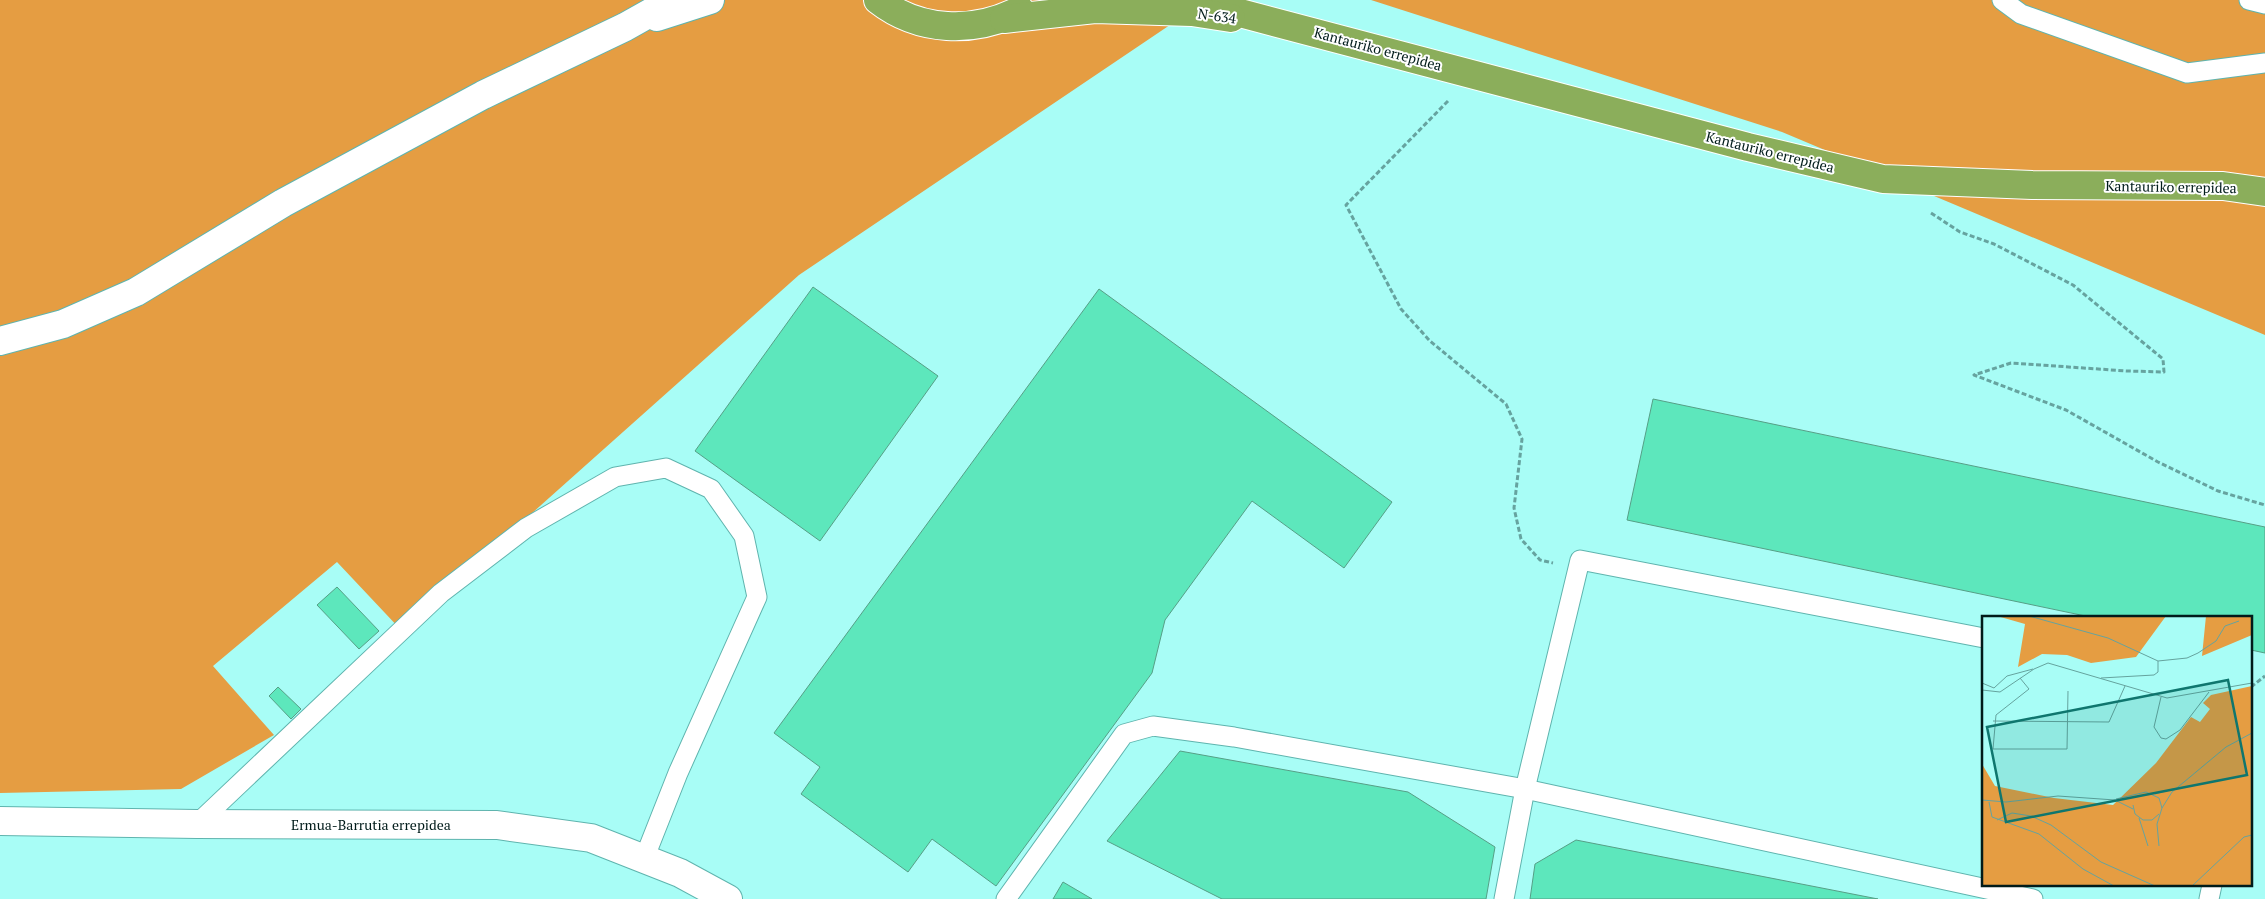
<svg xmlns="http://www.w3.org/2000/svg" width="2265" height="899" font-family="'PT Serif',serif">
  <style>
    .forest { fill: #e59d42 }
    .building { fill: #5de7bc; stroke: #569f86 }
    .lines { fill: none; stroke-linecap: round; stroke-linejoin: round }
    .service-casing { stroke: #5fb4ae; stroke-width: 21 }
    .tertiary-casing { stroke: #5fb4ae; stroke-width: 30 }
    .trunk-casing { stroke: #fff; stroke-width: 30 }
    .path { stroke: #66a39f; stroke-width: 3; stroke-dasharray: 5 2.5; stroke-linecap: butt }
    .service { stroke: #fff; stroke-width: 19 }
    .tertiary { stroke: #fff; stroke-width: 28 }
    .trunk { stroke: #8bae5b; stroke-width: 28 }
    .labels { text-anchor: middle; stroke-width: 4; stroke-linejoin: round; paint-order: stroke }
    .street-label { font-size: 14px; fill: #011b1a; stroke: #fff }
    .inset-road { fill: none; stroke: #65a39e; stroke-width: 1 }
    .view { fill: #0f766e; fill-opacity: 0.15; stroke: #0f766e; stroke-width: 2.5 }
    .inset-edge { fill: none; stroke: #011b1a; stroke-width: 2.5 }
  </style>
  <rect width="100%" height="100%" fill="#a8fdf6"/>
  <!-- forest -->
  <g class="forest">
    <path d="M0,0H1207L799,275L401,630L337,562L213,666L274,735L181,789L0,793Z"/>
    <path d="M1371,0H2265V335L1782,132Z"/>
  </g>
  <!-- building -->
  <g class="building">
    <path d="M813,287L938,376L820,541L695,451Z"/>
    <path d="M1099,289L1392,502L1344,568L1252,501L1165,620L1152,673L996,886L932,839L908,872L801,794L820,767L774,733Z"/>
    <path d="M1653,399L2265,527V653L2251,650V618H2095L1627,520Z"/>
    <path d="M337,587L379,631L359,649L317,605Z"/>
    <path d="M278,687L301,709L291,719L269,696Z"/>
    <path d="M1180,751L1408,792L1495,847L1486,899H1222L1107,841Z"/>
    <path d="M1576,840L1878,899H1530L1535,864Z"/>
    <path d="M1063,882L1092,899H1053Z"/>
  </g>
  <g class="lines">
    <!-- service casing -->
    <g class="service-casing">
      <g id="service">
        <path d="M2002,0L2021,14L2187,73L2265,63"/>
        <path d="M2249,0L2265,4"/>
        <path d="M197,824L441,593L526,528L615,477L666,468L711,489L744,536L757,597L678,773L644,859"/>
        <path d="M1006,899L1124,734L1153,726L1234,737L1525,789L2033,899"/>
        <path d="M1504,899L1525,789L1580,560L1984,638"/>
        <path d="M2209,899L2212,885"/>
      </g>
    </g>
    <!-- tertiary casing -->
    <g class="tertiary-casing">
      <g id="tertiary">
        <path d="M657,17L710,0"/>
        <path d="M0,341L63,324L136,292L283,203L483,95L625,27L673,0"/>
        <path d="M0,821L197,824L497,825L591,838L680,873L728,899"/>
      </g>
    </g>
    <!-- trunk casing -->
    <g class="trunk-casing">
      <g id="trunk">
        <path d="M878,0C919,32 974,34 1020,10"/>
        <path d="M1209,0L1240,13L1748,147L1883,179L2032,185L2223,186L2265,192"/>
        <path d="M1004,19L1095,9L1192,12L1231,18"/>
      </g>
    </g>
    <!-- path -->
    <g class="path">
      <path d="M1448,101L1346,205L1401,309L1430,341L1506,404L1522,439L1514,508L1521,539L1540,560L1553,563"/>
      <path d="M1931,213L1960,232L1994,244L2073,285L2163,359L2164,372L2127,371L2011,363L1974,375L2066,410L2158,462L2218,491L2265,505"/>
      <path d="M2251,687L2265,676"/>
    </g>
    <!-- service -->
    <use href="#service" class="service"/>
    <!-- tertiary -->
    <use href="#tertiary" class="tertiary"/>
    <!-- trunk -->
    <use href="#trunk" class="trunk"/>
  </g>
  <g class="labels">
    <!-- street labels -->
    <g class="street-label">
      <text transform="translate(1217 16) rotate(8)" y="5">N-634</text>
      <text transform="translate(1378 49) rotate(15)" y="5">Kantauriko errepidea</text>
      <text transform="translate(1770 152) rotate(14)" y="5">Kantauriko errepidea</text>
      <text transform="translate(2171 187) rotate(1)" y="5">Kantauriko errepidea</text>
      <text x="371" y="830">Ermua-Barrutia errepidea</text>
    </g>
  </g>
  <!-- overview -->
  <g transform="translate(1982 616)">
    <rect width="270" height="270" fill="#a8fdf6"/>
    <path d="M15,0H184L154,41L109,47L85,39L60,38L36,51L43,8ZM224,0H270V19L220,40ZM270,70V270H0V148L13,170L72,182L131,189L174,147L209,101L218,106L228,93L221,87L229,79Z" fill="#e59d42"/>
    <path class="inset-road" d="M47,0L126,22L176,45V56L172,59L119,62M176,45L205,42L216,37L234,25L243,10L257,5M38,62L47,73L14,99L11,133H85L86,75M0,67L12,72L25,60L51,53M0,74L18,76L52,53L66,47L185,82L270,67M179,81L172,111L179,122L184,123L198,114L227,76M11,105L127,106L143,70M173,178L191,173M134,183L164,176L177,182L180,192L175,208L177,230M0,184L24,186L76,180L133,184L151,193M7,186L10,201L57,218L101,253L132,270M151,189L153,198L161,204H170L177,198M180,192L190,176L244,131L270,117M157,202L166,230M15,204L30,197L49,200L69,209L119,246L173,270M210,270L262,221L270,219"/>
    <path class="view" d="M246,64L265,159L24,206L5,111Z"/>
    <rect width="270" height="270" class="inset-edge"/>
  </g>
</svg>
